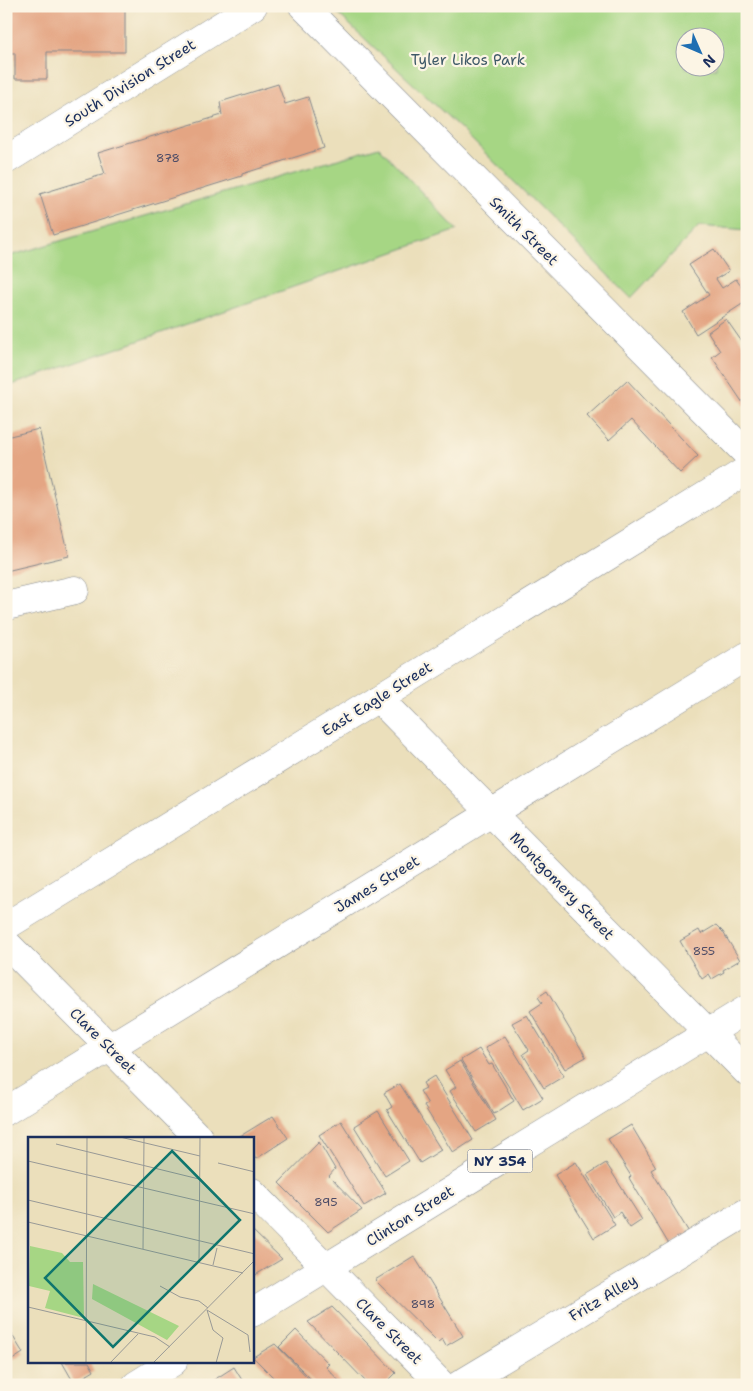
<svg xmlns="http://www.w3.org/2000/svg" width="753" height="1391" font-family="'Shantell Sans',sans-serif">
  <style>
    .green { fill: #a6d684; stroke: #608271; fill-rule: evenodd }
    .building { fill: #e4a583 }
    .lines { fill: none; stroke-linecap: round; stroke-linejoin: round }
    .minor-casing { stroke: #83878c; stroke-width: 29 }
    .major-casing { stroke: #83878c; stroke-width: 29 }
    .minor { stroke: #fff; stroke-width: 28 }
    .major { stroke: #fff; stroke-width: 28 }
    .labels { text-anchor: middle; stroke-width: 4.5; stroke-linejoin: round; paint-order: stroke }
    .number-label { font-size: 12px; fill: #4d4c67 }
    .shield { fill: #fcf5e5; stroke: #5e6a86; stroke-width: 1 }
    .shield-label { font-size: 14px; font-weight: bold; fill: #1b2f5e }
    .park-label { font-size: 15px; fill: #3e5968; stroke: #fcf5e5 }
    .street-label { font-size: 15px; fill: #1b2f5e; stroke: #fcf5e5 }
    .inset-road { fill: none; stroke: #989996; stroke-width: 1 }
    .view { fill: #0f766e; fill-opacity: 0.15; stroke: #0f766e; stroke-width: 2.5 }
    .inset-edge { fill: none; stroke: #1b2f5e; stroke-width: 2.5 }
  </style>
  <rect width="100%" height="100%" fill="#fcf5e5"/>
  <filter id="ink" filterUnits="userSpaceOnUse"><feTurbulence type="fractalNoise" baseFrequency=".02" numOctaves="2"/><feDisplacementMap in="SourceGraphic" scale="10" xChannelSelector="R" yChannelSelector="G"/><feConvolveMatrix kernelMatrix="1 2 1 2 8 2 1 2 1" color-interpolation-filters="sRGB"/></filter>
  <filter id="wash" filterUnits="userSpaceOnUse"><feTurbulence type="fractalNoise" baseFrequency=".0096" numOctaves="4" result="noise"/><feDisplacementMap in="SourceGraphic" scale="20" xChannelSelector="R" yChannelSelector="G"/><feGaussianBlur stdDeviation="1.12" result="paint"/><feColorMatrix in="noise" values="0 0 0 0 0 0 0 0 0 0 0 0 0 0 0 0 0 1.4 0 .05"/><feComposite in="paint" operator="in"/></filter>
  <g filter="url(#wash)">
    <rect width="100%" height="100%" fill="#ebdfbb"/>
    <!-- green -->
    <g class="green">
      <path d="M330,6H747V230L699,226L631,298L460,128ZM686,38H716V68H686Z"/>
      <path d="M379,147L457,230L6,387V257Z"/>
    </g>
    <g id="blocks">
      <!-- building -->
      <g class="building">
        <path d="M6,6H125V52H47V79H15V53H6Z"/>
        <path d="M278,84L285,104L308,97L324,148L242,174V176L53,235L40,194L105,174L98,153L222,115L220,102Z"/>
        <path d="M714,249L729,271L716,279L722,288L736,279L747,295V301L696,334L683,312L709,295L689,265Z"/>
        <path d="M726,319L747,349V409L712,357L720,351L708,332Z"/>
        <path d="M627,380L698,456L680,473L631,420L609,440L587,416Z"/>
        <path d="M39,429L69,556L6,571V437Z"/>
        <path d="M716,925L723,932L740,960L723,970L724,972L712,979L709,974L702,979L680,941L699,930L701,934Z"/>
        <path d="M547,991L586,1057L565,1069L530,1011L542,1003L538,997Z"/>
        <path d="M527,1015L564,1076L544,1088L523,1054L529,1050L512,1023Z"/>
        <path d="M505,1036L543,1098L523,1110L485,1048Z"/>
        <path d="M479,1049L489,1065L492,1064L514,1101L494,1114L461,1060Z"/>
        <path d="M460,1061L496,1120L476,1132L450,1091L456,1087L445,1070Z"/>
        <path d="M434,1076L473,1140L453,1153L424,1106L428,1104L420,1091L426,1088L423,1083Z"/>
        <path d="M400,1084L441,1150L420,1163L387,1110L392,1107L384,1093Z"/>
        <path d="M378,1111L409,1161L385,1176L354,1126Z"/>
        <path d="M273,1116L288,1138L256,1159L252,1154V1138H237Z"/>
        <path d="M341,1121L386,1193L364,1206L319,1135Z"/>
        <path d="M631,1125L656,1167L651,1170L690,1234L670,1246L629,1178L631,1176L608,1139Z"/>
        <path d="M319,1142L335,1169L329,1176L362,1210L328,1232L279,1183Z"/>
        <path d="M576,1162L615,1225L594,1238L555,1175Z"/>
        <path d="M606,1163L642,1220L630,1228L620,1212L613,1217L587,1175Z"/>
        <path d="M252,1230L282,1259L252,1277Z"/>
        <path d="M414,1256L463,1336L446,1346L442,1339L438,1342L375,1280Z"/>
        <path d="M332,1307L396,1373L384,1385H369L308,1322Z"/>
        <path d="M6,1325L23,1353L6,1364Z"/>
        <path d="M296,1330L329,1364L326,1367L343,1385H317L279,1347Z"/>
        <path d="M275,1344L315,1385H281L253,1357Z"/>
        <path d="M62,1362H89L94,1371L74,1383Z"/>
        <path d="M234,1367L245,1385H206Z"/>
      </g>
    </g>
  </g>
  <g filter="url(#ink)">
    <use href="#blocks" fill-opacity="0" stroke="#83878c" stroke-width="1"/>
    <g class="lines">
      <!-- minor casing -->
      <g class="minor-casing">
        <g id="minor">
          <path d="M303,6L747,454"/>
          <path d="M6,160L253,6"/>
          <path d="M6,606L75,590"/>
          <path d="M378,698L747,1072"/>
          <path d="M6,926L378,698L747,470"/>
          <path d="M6,943L199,1138"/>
          <path d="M6,1111L747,656"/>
          <path d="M252,1192L442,1385"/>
          <path d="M459,1385L747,1212"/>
        </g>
      </g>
      <!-- major casing -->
      <g class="major-casing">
        <g id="major">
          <path d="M252,1313L747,1009"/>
          <path d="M136,1385L173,1362"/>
        </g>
      </g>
      <!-- minor -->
      <use href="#minor" class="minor"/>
      <!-- major -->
      <use href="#major" class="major"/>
    </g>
  </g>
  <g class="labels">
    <!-- number labels -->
    <g class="number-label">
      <text x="168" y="162">878</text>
      <text x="704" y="955">855</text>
      <text x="326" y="1206">895</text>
      <text x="423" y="1308">898</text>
    </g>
    <!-- shield labels -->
    <rect class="shield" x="467.5" y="1149.5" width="65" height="23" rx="4"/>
    <g class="shield-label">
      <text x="500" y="1166">NY 354</text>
    </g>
    <!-- park labels -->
    <g class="park-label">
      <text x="468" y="65">Tyler Likos Park</text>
    </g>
    <!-- street labels -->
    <g class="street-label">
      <text transform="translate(130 83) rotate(-32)" y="5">South Division Street</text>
      <text transform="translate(524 231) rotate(45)" y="5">Smith Street</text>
      <text transform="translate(377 699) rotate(-32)" y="5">East Eagle Street</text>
      <text transform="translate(377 884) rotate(-31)" y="5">James Street</text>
      <text transform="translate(562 886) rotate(46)" y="5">Montgomery Street</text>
      <text transform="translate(103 1041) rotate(45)" y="5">Clare Street</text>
      <text transform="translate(410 1216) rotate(-32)" y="5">Clinton Street</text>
      <text transform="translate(603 1298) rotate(-31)" y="5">Fritz Alley</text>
      <text transform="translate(389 1331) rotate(45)" y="5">Clare Street</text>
    </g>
  </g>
  <!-- overview -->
  <g transform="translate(28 1137)">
    <rect width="226" height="226" fill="#ebdfbb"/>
    <path d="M2,109L34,116L42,125H55L56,181L17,171L22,154L1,149ZM65,147L151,189L139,203L64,162Z" fill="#a6d684"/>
    <path class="inset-road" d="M92,0L172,19M28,7L171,42M0,24L227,77M190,26L227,35M0,63L227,117M0,85L215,136M115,112L116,0M171,125L172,0M185,128L189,111M132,149L152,160L171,164L180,171M0,170L127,200L142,210M179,173L220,198L222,215M179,173L185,193L195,201L188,226M58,226L59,0M82,226L110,197M125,226L227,123"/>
    <path class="view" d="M144,14L212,83L85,210L17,141Z"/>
    <rect width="226" height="226" class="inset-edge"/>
  </g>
  <!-- margin -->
  <rect width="753" height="1391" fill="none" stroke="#fcf5e5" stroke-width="25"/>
  <!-- north arrow -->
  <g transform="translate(700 52) rotate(135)"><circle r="24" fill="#fcf5e5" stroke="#a2a6af"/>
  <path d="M0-4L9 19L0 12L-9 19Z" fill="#1f6fb2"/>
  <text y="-8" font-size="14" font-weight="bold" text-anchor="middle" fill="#1b2f5e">N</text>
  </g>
</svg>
